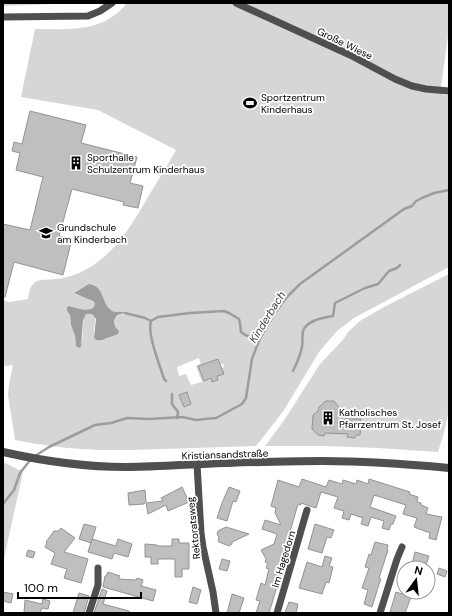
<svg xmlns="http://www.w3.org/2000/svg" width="452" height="616" font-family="'DM Sans',sans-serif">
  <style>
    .green { fill: #d6d6d6; fill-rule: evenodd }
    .water { fill: #9d9d9d }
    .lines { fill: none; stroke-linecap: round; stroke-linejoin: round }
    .stream { stroke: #9d9d9d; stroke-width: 2.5 }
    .building { fill: #bfbfbf; stroke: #939393 }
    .minor { stroke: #4f4f4f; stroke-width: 7 }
    .tertiary { stroke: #4f4f4f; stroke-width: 8 }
    .labels { text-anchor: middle; stroke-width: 3.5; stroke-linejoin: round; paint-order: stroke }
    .street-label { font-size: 10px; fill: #000; stroke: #fff }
    .poi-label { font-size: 10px; fill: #000; stroke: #fff; text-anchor: start }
    .water-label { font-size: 11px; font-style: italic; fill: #3e3e3e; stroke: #fff }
  </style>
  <rect width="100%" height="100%" fill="#fff"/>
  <!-- green -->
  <g class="green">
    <path d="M3,3H80L3,6Z"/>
    <path d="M127,3H449V29L441,87L443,95H449V267L354,318L337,331L319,352L284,410L275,422L256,446L132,450H99L67,448L37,444L15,440L8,395L9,385L13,365L6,366L3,365V300L9,302L28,299C29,291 30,285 37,281C42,279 50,280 55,279C69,278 81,273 92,266C118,249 133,223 148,197C157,182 167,166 176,150L98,110L21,97L35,29C70,29 103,33 127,3ZM92,284C104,289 103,305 111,310C115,313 120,311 124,312V314L120,315L116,317C113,324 115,326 119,332L106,339H95C92,332 96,324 95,317L92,314H86C80,325 86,339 79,348L76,346L75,336L71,325L70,315L67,311V307L69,306C77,308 84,312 93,308L95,304L93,301L84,296L75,294V292ZM199,358L201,364L196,366L202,382L191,385L186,374L179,376L177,367ZM218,359L220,364H223L224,367L222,368L217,376L218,380L213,382L211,378L204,381L199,366ZM187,392L191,404L184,407L179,395Z"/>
    <path d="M449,274V409L445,429L438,452L378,448L324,446H265L285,419L320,364L342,341L349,331L360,321L384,307Z"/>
    <path d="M3,462L23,472L3,563Z"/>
  </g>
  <!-- water -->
  <path class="water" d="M89,284C104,285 102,304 111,310C114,313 119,311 123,312L125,313C123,314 120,314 118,315C112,319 114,327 119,331L118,334L102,340H96L94,338L96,319L93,315L92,314H86L83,321L81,347L79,348L76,346L75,336L71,325L70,315L67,311V307L69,306C77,308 84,312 93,308L95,304L93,301L74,293Z"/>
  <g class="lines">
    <!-- stream -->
    <g class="stream">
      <path d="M125,313L145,318L151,321"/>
      <path d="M293,371C297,363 300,356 302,347C303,342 302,336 303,331C307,320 323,318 333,316L335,303L365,288L378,284L389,271L397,268L400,265"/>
      <path d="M166,381L164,379C160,365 147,335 151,321L158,317L190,313L224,311L229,313L239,319L240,323L241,332L245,335L260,339"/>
      <path d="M172,394V404L178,412L177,418"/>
      <path d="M35,456L49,447L95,425L111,423L127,418L149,419L182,417L196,420L205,419L216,418L242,404L246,398L252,359L260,338L275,313L286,298L300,284L404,209L412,206L416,201L422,198L434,193L449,190"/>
      <path d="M3,504L14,490L20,473L31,459"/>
    </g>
  </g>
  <!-- building -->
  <g class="building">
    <path d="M30,111L86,125L81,143L137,157L130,183L143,186L138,208L123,205L124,202L72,189L59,236L72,239L63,275L14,262L5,297H3V224L30,230L43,177L16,170L20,153L12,151L14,142L22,144Z"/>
    <path d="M218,359L224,374L217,376L218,380L212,382L211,378L204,381L198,366Z"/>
    <path d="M187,392L191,404L184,407L179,395Z"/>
    <path d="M326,401H334L341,410L340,411L346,419H361L360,435H356L355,438L347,437L348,434L325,433L324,436L318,435L312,429L313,415L319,410L318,408Z"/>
    <path d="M302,479L326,487L329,480L342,484L343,480L356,484L357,480L368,484L369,479L410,492L409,494L418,497L417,502L421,503V505L428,508L426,514L442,517L436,540L429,538L430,533L414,527L417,518L403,514L406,505L374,495L370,507L396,516L393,524H391L389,530L382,528L384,521L371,517L368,526L361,524L363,518L351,514L349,520L342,518L344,511L334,508L338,497L321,492L316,508L301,503V505L298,504L289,535L292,536L291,540L269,613H256L260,601L256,600L261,583L265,585L269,569L266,568L268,563L265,562L266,559L261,550L274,544L277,534L262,529L265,520L281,525L275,513L276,508L271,506L278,480L299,487Z"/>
    <path d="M182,487L189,502L168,511L166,505L148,514L146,503L163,501L161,498Z"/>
    <path d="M229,487L240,491L236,502L233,501L227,521L217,518L222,503Z"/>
    <path d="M145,490L146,502H145L144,504L129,505L128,493Z"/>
    <path d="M84,524L96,527L91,543L79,539Z"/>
    <path d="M315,524L334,530L331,538L327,537L322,553L308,549Z"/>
    <path d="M226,527L249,534L232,542V544L229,546L219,542L218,540L219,537L217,534L218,531Z"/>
    <path d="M61,528L75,538L64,552L88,559L81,583L64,578L67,569L51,564L55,553L45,547L47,543L46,542L54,531H59Z"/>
    <path d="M92,539L116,546L118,539L132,544L128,557L114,553L112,559L88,552Z"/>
    <path d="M172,539H179V543H189V569H182V577H175V559H158V564H151V557H145V544L157,545V546H172Z"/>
    <path d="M375,542L388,545L387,549L388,550L379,578L381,579L379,584L372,607L364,604L368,590L362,588L369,568L365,567L369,554L371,555Z"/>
    <path d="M28,550L35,552L33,558L26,556Z"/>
    <path d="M415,552L429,556L425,568H411Z"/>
    <path d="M325,556L332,558L329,566L333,567L329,583L326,582L322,594L299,588L307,562L322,567Z"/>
    <path d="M222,559L230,561L227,571L219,569Z"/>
    <path d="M439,568L447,571L445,577L437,574Z"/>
    <path d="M108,572L120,576L118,579L136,580L137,578L143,580L141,586L156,590L153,601L103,587L105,576H106Z"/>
    <path d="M193,587L201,590L197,604L189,602Z"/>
    <path d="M102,589L107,591L103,604L129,611V613H94Z"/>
    <path d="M3,592L13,594L11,603L3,601Z"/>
    <path d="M396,592L411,597L405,613H395L390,612Z"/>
    <path d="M79,593L89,596L84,613H73Z"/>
    <path d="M232,594L244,598L239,613H227Z"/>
    <path d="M43,599L50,601L48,609L42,608L40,613H24L25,600L42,604Z"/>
    <path d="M289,602L298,604L296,613H285Z"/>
  </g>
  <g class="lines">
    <!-- minor -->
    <g class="minor">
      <path d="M236,3L350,55L395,79L412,86L426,89L449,91"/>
      <path d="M3,17L88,16L100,11L112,3"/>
      <path d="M197,464L201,533L203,547L213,592L216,613"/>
      <path d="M89,613L98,585V568"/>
      <path d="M277,613L307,510"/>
      <path d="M380,613L397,559L402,547"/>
    </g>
    <!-- tertiary -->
    <path class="tertiary" d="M3,452C43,461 84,467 126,467C159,467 192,464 225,463C258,462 290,461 322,461C364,461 407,464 449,468"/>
  </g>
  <!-- icons -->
  <defs>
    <g id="stadium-bare" transform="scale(1.08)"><path d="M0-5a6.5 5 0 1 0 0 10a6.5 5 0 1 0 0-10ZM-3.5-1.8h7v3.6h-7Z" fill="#000" stroke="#fff" stroke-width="2.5" paint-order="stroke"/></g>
    <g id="building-bare" transform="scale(1.08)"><path d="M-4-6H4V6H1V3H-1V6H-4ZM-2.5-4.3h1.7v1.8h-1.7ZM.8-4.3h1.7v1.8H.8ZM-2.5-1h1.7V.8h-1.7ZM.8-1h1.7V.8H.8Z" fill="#000" stroke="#fff" stroke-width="2.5" paint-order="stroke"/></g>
    <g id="school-bare" transform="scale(1.08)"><path d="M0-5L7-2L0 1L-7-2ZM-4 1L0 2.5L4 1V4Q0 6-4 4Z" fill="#000" stroke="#fff" stroke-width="2.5" paint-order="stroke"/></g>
  </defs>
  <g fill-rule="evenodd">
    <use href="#stadium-bare" x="250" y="103"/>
    <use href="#building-bare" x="76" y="163"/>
    <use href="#school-bare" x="46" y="233"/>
    <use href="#building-bare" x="328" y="418"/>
  </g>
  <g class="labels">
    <!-- street labels -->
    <g class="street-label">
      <text transform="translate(345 43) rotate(26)" y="4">Große Wiese</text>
      <text transform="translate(225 454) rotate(-2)" y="4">Kristiansandstraße</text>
      <text transform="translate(193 528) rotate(-96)" y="4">Rektoratsweg</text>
      <text transform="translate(283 559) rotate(-73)" y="4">Im Hagedorn</text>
    </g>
    <!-- poi labels -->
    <g class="poi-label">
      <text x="261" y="101">Sportzentrum<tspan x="261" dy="12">Kinderhaus</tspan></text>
      <text x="87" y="161">Sporthalle<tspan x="87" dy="12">Schulzentrum Kinderhaus</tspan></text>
      <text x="57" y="231">Grundschule<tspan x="57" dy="12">am Kinderbach</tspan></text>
      <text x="339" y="416">Katholisches<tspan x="339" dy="12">Pfarrzentrum St. Josef</tspan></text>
    </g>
    <!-- water labels -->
    <g class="water-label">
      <text transform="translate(267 317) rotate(-58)" y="4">Kinderbach</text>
    </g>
  </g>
  <!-- border -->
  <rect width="452" height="616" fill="none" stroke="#000000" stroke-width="8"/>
  <!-- north arrow -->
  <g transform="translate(416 580) rotate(15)"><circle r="19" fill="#ffffff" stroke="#999999"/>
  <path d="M0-3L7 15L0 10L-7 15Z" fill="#000000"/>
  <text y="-6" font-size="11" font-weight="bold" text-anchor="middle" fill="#000000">N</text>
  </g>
  <!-- scale -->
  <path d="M18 592v6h123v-6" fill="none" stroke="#000000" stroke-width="2"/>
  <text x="24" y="592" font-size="12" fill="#000000" stroke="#ffffff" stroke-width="3" paint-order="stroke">100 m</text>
</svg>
